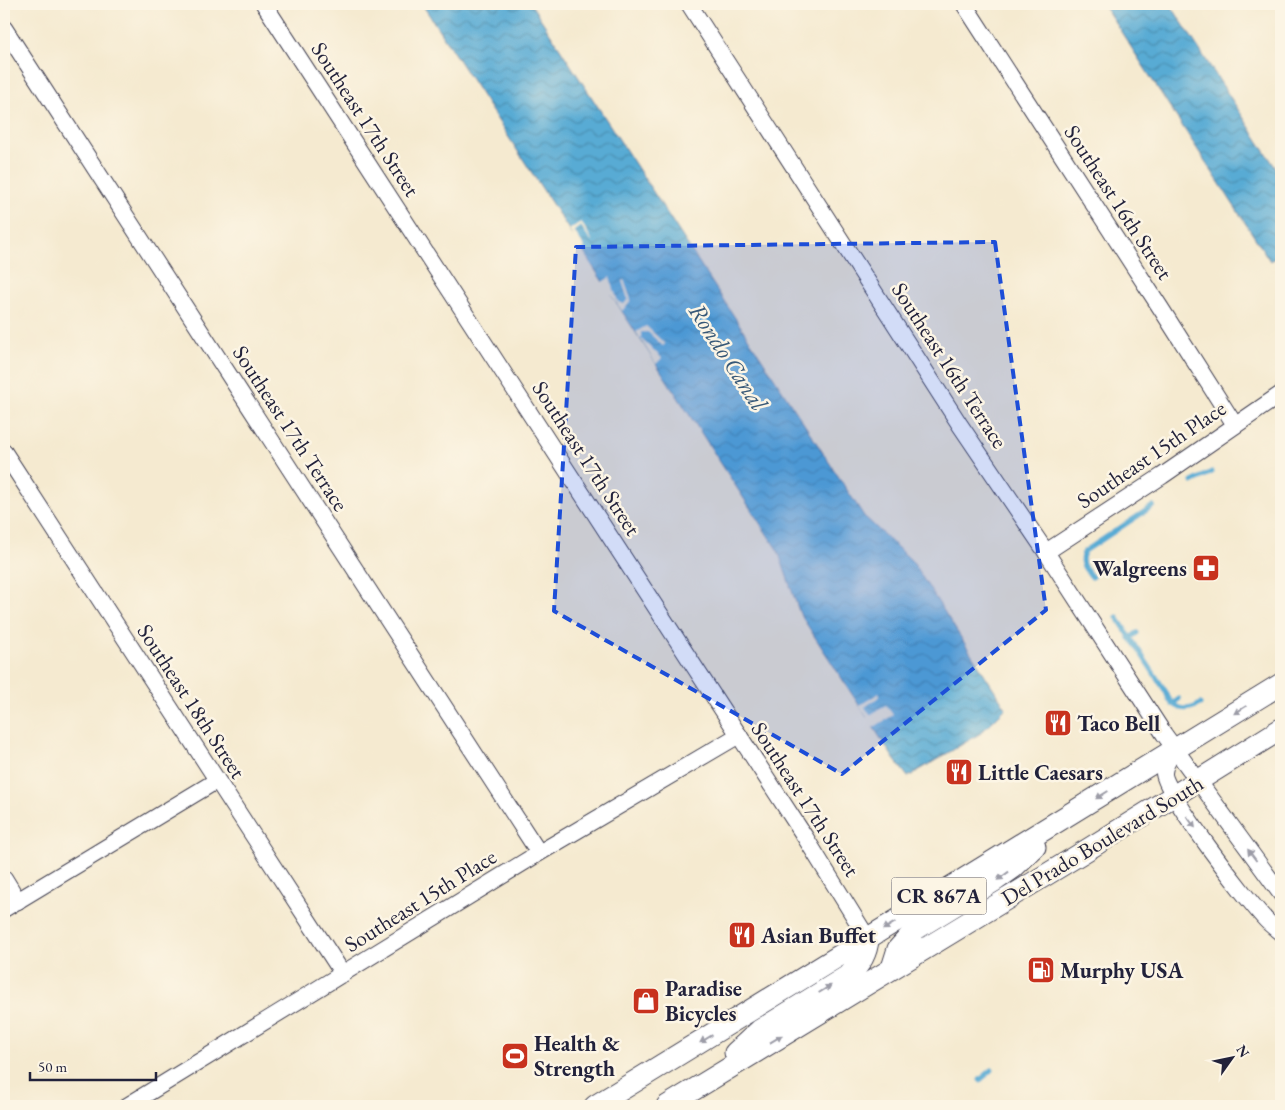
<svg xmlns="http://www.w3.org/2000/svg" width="1285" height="1110" font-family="'EB Garamond',serif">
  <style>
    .water { fill: url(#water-waves); stroke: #3d6688 }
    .pier { fill: #f5ead0 }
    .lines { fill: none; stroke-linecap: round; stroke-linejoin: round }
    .stream { stroke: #58abd4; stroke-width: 5 }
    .minor-casing { stroke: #424051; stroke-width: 18 }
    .major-casing { stroke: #424051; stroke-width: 23 }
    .minor { stroke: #fff; stroke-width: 16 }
    .major { stroke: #fff; stroke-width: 21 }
    .oneway { fill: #9c9ca7 }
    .marked { fill: #1d4ed8; fill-opacity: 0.2; stroke: #1d4ed8; stroke-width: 4; stroke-dasharray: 10 6; stroke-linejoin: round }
    .labels { text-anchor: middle; stroke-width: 5; stroke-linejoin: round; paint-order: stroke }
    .shield { fill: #fcf5e5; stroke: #63616e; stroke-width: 1 }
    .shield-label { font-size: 21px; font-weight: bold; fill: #22223b }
    .street-label { font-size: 22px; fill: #22223b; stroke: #fcf5e5 }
    .poi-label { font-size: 22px; font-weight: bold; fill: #22223b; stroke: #fcf5e5; text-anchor: start }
    .water-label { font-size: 24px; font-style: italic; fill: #385978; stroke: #fcf5e5 }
  </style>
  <defs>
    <pattern id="water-waves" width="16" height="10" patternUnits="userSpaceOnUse" patternTransform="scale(1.25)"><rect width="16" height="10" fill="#58abd4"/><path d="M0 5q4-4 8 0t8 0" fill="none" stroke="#488bad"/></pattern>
  </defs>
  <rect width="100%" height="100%" fill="#fcf5e5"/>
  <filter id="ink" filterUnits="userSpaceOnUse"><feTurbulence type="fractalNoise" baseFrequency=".02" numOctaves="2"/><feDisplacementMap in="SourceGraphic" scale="10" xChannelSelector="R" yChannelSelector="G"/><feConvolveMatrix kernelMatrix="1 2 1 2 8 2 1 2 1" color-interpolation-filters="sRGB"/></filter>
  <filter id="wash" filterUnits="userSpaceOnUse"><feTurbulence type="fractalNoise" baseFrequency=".0096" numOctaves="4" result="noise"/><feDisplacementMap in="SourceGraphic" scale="20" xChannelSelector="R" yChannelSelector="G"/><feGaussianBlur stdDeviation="1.12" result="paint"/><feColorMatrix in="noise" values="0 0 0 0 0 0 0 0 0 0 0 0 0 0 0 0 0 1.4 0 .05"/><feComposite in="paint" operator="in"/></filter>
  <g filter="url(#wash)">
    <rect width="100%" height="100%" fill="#f5ead0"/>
    <!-- water -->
    <g class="water">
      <path d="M422,4H531L864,516L912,561L1006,708L981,733L908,777L894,759L800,614L778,551Z"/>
      <path d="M1103,4H1170L1281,176V254L1270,261Z"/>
    </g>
    <!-- pier -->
    <g class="pier">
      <path d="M581,222L592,240L591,241L581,226L574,231L585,248L580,251L571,238L573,236L569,230Z"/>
      <path d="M610,277L618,302L624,304L628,299L622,281L624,280L631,300L622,311L611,295L609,296L601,283Z"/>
      <path d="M646,326L665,344L663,346L648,332H641V339L662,358L656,364L636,332Z"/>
      <path d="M879,693L880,696L865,707L870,715L886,705L893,715L871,729L865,719L867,717L859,706Z"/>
    </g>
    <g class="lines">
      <!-- stream -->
      <g class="stream">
        <path d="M1192,482L1212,472"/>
        <path d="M1092,577C1085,569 1078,562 1085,551L1153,506"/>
        <path d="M1117,617L1166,692C1171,709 1186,713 1200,704"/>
        <path d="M1130,638L1137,633"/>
        <path d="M1172,704L1179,699"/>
        <path d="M980,1080L992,1070"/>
      </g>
    </g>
  </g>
  <g filter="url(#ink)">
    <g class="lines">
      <!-- minor casing -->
      <g class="minor-casing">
        <g id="minor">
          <path d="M264,4L805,837L868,939"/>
          <path d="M689,4L960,425L1046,552L1164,734L1281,894"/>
          <path d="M964,4L1160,307L1235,425"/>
          <path d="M4,28L539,853"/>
          <path d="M4,452L343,974"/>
          <path d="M1046,552L1162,476L1281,394"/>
          <path d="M1176,749C1171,756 1164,764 1164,773C1163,791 1250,904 1267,921C1271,925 1276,929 1281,933"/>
          <path d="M4,878L18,901"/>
          <path d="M4,909L216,781"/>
          <path d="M127,1106L539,853L739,735"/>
        </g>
      </g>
      <!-- major casing -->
      <g class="major-casing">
        <g id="major">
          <path d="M892,968L898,949L916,929L996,880L1013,868L1035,847"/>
          <path d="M735,1053L760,1030L849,975C860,965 867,954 868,939"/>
          <path d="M595,1106L1281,684"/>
          <path d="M667,1106L1082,853L1281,729"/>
        </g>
      </g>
      <!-- minor -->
      <use href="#minor" class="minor"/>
      <!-- major -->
      <use href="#major" class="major"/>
    </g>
    <!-- one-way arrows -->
    <defs><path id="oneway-solid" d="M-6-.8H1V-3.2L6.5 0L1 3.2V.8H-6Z" transform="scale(1.25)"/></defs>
    <g class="oneway">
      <use href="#oneway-solid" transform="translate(1240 710) rotate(148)"/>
      <use href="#oneway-solid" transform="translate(1102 795) rotate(148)"/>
      <use href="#oneway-solid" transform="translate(1191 822) rotate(53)"/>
      <use href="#oneway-solid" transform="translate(1252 855) rotate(-127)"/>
      <use href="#oneway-solid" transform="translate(1003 876) rotate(144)"/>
      <use href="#oneway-solid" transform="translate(889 926) rotate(149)"/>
      <use href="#oneway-solid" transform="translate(825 989) rotate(-32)"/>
      <use href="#oneway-solid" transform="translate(706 1039) rotate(148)"/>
      <use href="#oneway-solid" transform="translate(776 1039) rotate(-31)"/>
    </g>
  </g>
  <!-- marked area -->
  <path class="marked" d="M995,242L1046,610L842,774L554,611L576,247Z"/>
  <!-- icons -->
  <defs>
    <g id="pharmacy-square" transform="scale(1.4375)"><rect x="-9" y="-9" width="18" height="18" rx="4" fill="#c8321e" stroke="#fcf5e5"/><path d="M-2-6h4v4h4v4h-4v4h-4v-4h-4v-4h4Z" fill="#fff"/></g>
    <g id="restaurant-square" transform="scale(1.4375)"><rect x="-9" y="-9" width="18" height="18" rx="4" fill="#c8321e" stroke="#fcf5e5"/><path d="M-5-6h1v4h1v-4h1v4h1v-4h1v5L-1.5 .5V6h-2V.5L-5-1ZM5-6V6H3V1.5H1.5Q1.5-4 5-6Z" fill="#fff"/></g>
    <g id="fuel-square" transform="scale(1.4375)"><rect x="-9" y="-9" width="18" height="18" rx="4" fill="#c8321e" stroke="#fcf5e5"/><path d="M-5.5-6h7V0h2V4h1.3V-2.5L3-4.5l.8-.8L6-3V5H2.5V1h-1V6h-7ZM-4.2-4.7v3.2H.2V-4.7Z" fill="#fff"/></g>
    <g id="shop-square" transform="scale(1.4375)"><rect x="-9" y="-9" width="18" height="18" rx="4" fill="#c8321e" stroke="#fcf5e5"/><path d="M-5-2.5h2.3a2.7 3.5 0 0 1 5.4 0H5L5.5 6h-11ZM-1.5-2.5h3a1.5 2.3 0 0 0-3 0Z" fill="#fff"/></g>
    <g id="stadium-square" transform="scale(1.4375)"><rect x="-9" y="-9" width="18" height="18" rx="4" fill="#c8321e" stroke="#fcf5e5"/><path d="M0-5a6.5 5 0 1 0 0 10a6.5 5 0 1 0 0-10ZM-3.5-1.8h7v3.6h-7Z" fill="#fff"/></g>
  </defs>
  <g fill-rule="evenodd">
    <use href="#pharmacy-square" x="1206" y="568"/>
    <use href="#restaurant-square" x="1058" y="723"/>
    <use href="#restaurant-square" x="959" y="772"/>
    <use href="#restaurant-square" x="742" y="935"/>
    <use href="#fuel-square" x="1041" y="970"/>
    <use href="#shop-square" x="646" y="1001"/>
    <use href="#stadium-square" x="515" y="1056"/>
  </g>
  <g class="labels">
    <!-- shield labels -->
    <rect class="shield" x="891.5" y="877.5" width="95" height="37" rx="4"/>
    <g class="shield-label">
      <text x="939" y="903">CR 867A</text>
    </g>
    <!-- street labels -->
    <g class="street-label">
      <text transform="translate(366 119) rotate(57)" y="8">Southeast 17th Street</text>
      <text transform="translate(1119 202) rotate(57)" y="8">Southeast 16th Street</text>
      <text transform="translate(950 365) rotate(57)" y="8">Southeast 16th Terrace</text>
      <text transform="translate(291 428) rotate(57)" y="8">Southeast 17th Terrace</text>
      <text transform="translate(1151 454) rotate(-34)" y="8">Southeast 15th Place</text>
      <text transform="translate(587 458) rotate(57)" y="8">Southeast 17th Street</text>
      <text transform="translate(192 701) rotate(57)" y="8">Southeast 18th Street</text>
      <text transform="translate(806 799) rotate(57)" y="8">Southeast 17th Street</text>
      <text transform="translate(1102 840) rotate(-31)" y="8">Del Prado Boulevard South</text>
      <text transform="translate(420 900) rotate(-32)" y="8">Southeast 15th Place</text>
    </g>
    <!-- poi labels -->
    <g class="poi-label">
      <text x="1187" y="576" text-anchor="end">Walgreens</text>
      <text x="1077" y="731">Taco Bell</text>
      <text x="978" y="780">Little Caesars</text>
      <text x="761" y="943">Asian Buffet</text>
      <text x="1060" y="978">Murphy USA</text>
      <text x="665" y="996">Paradise<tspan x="665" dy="25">Bicycles</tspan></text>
      <text x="534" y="1051">Health &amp;<tspan x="534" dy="25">Strength</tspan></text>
    </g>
    <!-- water labels -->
    <g class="water-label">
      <text transform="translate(728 357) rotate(57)" y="8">Rondo Canal</text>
    </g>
  </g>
  <!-- margin -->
  <rect width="1285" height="1110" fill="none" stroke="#fcf5e5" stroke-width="20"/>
  <!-- north arrow -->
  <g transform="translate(1232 1058) rotate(57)" stroke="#fcf5e5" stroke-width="4" paint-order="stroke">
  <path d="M0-4L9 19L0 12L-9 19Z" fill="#22223b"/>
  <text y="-8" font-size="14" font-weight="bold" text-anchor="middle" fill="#22223b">N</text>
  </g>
  <!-- scale -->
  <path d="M30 1072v8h126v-8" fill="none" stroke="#22223b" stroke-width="2.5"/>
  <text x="38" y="1072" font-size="15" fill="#22223b" stroke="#fcf5e5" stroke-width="4" paint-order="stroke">50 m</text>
</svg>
